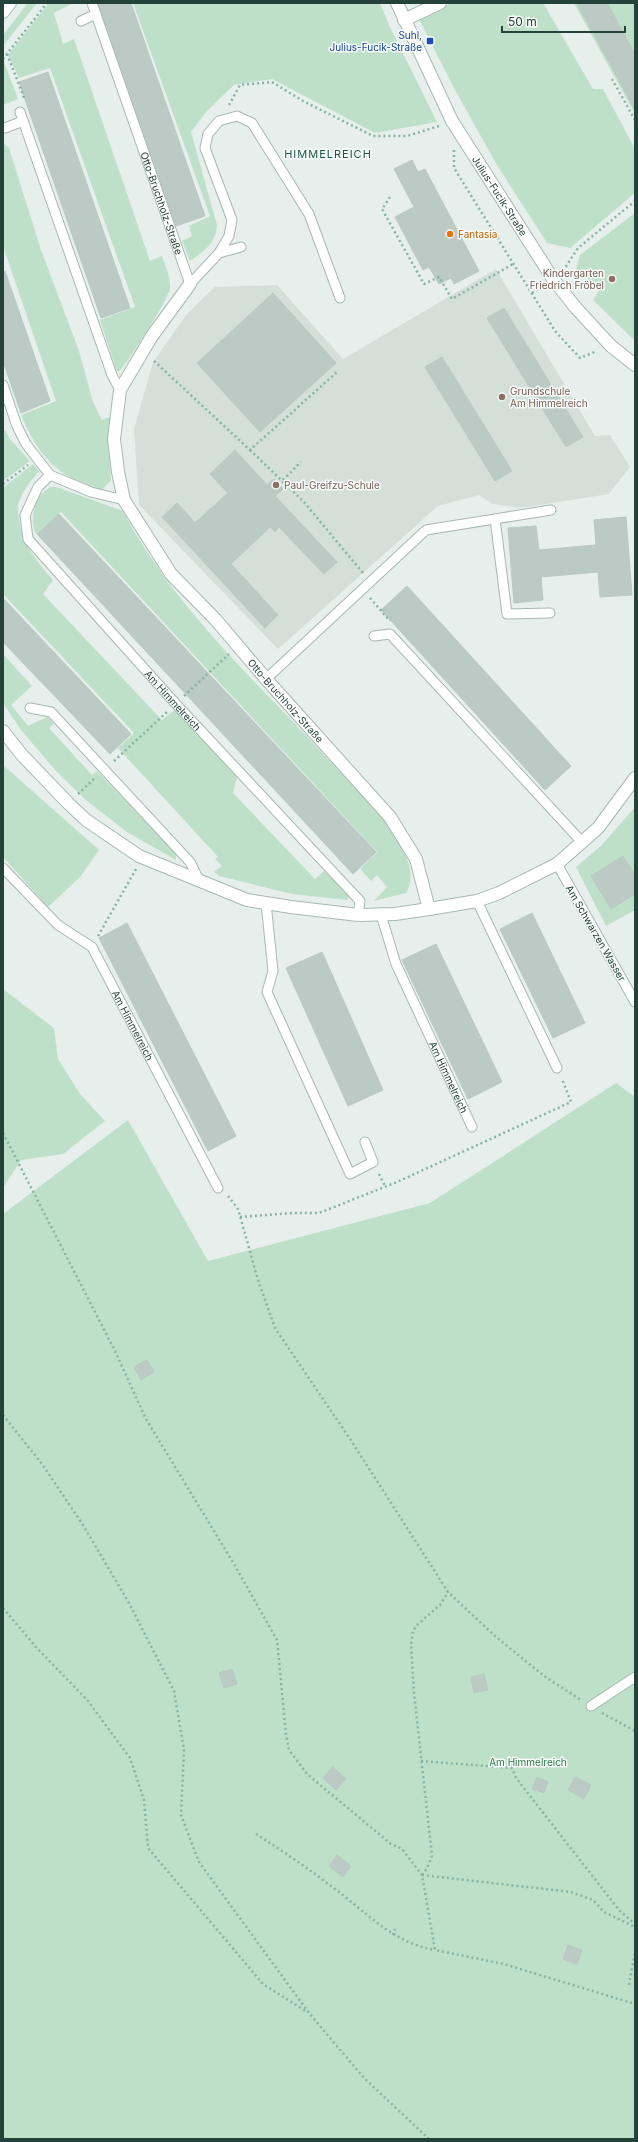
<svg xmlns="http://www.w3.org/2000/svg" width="638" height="2142" font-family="Inter,sans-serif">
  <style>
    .built { fill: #d4dfda }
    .green { fill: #bfe0c8 }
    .building { fill: #bbcac4; stroke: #b8c9c2 }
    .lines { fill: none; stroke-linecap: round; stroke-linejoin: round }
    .lane-casing { stroke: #a8b8b2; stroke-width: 11 }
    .street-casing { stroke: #a8b8b2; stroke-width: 14 }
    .secondary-casing { stroke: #a4bbb3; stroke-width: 14 }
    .path { stroke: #86b3a5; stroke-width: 2.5; stroke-dasharray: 2 3; stroke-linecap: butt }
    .lane { stroke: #fff; stroke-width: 9 }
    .street { stroke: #fff; stroke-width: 12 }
    .secondary { stroke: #fff; stroke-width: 12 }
    .transit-dot { fill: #1a4fb4; stroke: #f7fbf9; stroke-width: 1.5 }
    .food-dot { fill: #e8710a; stroke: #f7fbf9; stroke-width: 1.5 }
    .education-dot { fill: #8d6e63; stroke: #f7fbf9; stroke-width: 1.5 }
    .labels { text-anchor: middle; stroke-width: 3; stroke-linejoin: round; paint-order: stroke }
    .transit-label { font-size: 10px; fill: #164399; stroke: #f7fbf9; text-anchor: end }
    .street-label { font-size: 10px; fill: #24423a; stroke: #f7fbf9 }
    .food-label { font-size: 10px; fill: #c56008; stroke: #f7fbf9; text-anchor: start }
    .education-label { font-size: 10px; fill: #785e54; stroke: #f7fbf9; text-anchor: start }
    .park-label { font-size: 10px; fill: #2d7a4b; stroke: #f7fbf9 }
    .neighbourhood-label { font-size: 11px; letter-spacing: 1px; fill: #1f5548; stroke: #f7fbf9 }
  </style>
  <rect width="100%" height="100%" fill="#e6efeb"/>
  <!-- built -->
  <path class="built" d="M496,269L595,436L610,435L630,467L609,494L521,508L493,504L479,495L438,506L278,649L139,505L134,429L153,362L187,314L215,287L277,285L343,359Z"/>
  <!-- green -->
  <g class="green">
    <path d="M28,3H37L3,46V35Z"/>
    <path d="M49,3H73L54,13L63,44L74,39L150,261L162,256C165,266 171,277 170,288C169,299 128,362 119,372L117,371L115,366L100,320L135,307L50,68L19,78L8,55Z"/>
    <path d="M133,3H380L389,25L437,122L375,133L272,79L234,85L206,112L191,132L217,225C216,244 204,251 190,261L182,241L192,236L189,226L210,216Z"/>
    <path d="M451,3H543L593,89H603L635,149V193L570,248L547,243L497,165L455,90L419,19Z"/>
    <path d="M574,3H635V114Z"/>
    <path d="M4,62L18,99L3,105V63Z"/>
    <path d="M3,143L9,148L41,250L79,351L93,402L102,420L110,417L108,434L111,480L101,491C57,476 39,457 21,415L56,401L3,246Z"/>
    <path d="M635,213V341L593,300L600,289L576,269L580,255Z"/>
    <path d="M6,431L9,438L30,461L3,481V432Z"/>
    <path d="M33,464L39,471C31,481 22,491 18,505C17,508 18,513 19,517C21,544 37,561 53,580L43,594L162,720L176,709L237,777L233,793L315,879L324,871L347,894L349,897L347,900L292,894L219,876L214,872L222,866L215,859L218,857L118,748L134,733L3,594V488Z"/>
    <path d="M50,487H56L123,511C170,601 247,673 316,746C331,763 347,779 362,795C369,802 377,809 382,817C396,837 421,870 406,893L374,901L387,887L377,875L371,881L360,869L377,852L61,512L36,534C31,525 33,507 38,498C40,494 46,490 50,487Z"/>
    <path d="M3,654L32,686L11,705L28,726L47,717L54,724L49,728L92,775L97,771L176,854V860L127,832L87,801L56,771L21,730L3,703Z"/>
    <path d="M3,765L99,850L80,877L48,907L3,857Z"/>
    <path d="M635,807V910L606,926L576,867L602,845Z"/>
    <path d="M3,989L54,1028L58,1059L80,1094L105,1121L63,1154L21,1160L3,1188Z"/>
    <path d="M616,1083L635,1097V2139H3V1214L128,1120L208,1261L430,1203Z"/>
  </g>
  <!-- building -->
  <g class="building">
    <path d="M98,3H131L205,216L176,226Z"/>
    <path d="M577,3H607L635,54V110Z"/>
    <path d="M48,72L130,308L101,318L19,82Z"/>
    <path d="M412,160L418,172L425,169L479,271L454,284L451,278L439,284L429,267L423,270L395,217L414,207L394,169Z"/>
    <path d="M3,271H5L50,401L21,413L3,361Z"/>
    <path d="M273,293L336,363L260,432L197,363Z"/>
    <path d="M504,308L583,437L566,447L487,318Z"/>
    <path d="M442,357L512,471L495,481L425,367Z"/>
    <path d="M235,450L267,485L274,479L283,489L275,496L337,562L324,574L279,527L275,532L270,527L231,564L278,615L265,628L162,517L177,503L195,523L228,493L210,474Z"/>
    <path d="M59,514L376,852L353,874L37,534Z"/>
    <path d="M626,517L632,595L600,597L598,572L541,577L543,600L514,603L508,528L536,526L539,550L596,545L594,520Z"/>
    <path d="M407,586L571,766L545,790L381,610Z"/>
    <path d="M3,598L131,734L110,754L3,642Z"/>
    <path d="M623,856L635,875V894L611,909L591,876Z"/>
    <path d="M532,913L585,1023L553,1038L500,929Z"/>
    <path d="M127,923L236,1136L208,1151L99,938Z"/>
    <path d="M436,944L502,1082L468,1099L402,960Z"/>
    <path d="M322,952L383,1090L348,1106L286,968Z"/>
    <path d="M147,1360L154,1372L141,1380L134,1367Z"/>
    <path d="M232,1669L237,1684L224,1688L219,1673Z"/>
    <path d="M484,1674L488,1690L474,1693L471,1677Z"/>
    <path d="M333,1767L346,1779L336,1790L323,1778Z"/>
    <path d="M537,1777L548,1782L544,1793L532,1789Z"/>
    <path d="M575,1777L591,1785L584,1799L568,1790Z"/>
    <path d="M337,1855L351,1866L343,1877L329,1866Z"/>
    <path d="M568,1945L582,1950L577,1964L563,1959Z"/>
  </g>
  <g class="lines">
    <!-- lane casing -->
    <g class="lane-casing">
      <g id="lane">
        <path id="s1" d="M92,3L190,284L219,253L229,236L232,220L205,148L208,134L219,121L237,116L252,123L309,214L340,298"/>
        <path d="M81,21L96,14"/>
        <path d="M20,112L112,375L120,390"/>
        <path d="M5,128L23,121"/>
        <path d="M219,253L241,247"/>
        <path d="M3,385L17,426L26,444L50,475L91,492L124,500"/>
        <path id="s2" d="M50,475L38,487L25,515L28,539L176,704L360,901L358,915"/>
        <path d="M495,519L507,614L550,613"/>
        <path d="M374,636L390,634L582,842"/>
        <path d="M266,679L426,530L551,510"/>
        <path d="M30,708L51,712L190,862L200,882"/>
        <path d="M557,864L635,1002"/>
        <path id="s3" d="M3,868L58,925L92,947L218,1188"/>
        <path d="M477,901L557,1068"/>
        <path d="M266,903L273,971L267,992L350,1174L373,1162L365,1142"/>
        <path id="s4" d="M381,915L396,964L472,1127"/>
        <path d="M591,1706L635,1677"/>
      </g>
    </g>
    <!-- street casing -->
    <g class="street-casing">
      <g id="street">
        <path id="s5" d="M397,3L452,121L553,279L576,308L611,346L635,365"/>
        <path d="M404,20L440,3"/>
        <path id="s6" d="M190,284L152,336L120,390L114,439L118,472L124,500L171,574L216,620L266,679L390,817L416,859L429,909"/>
        <path d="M3,731L22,755L68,803L86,820L139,856L247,900L291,907L358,915L395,914L429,909L477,901L499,893L557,864L598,828L635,778"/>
      </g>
    </g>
    <!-- secondary casing -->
    <g class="secondary-casing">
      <path id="secondary" d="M3,12L10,3"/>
    </g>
    <!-- path -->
    <g class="path">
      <path d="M7,54L25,100"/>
      <path d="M3,59L47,3"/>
      <path d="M612,79L635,120"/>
      <path d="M229,105L240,85L272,82L303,101L373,136H407L439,126"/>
      <path d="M454,150V168L555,331L580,358L597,351"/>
      <path d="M390,197L382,209L424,284L439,277L452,299L513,264"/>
      <path d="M563,271L578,248L635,201"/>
      <path d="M532,293L541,287"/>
      <path d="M154,361L250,450L337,372"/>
      <path d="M250,450L303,501L363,573"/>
      <path d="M283,480L301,462"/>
      <path d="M3,484L28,465"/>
      <path d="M370,598L390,621"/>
      <path d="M184,696L229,654"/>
      <path d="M114,761L167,712"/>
      <path d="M78,794L95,778"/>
      <path d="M98,936L136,869"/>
      <path d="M3,1133L115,1351L146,1419L234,1564L277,1640L286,1734L289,1750L307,1774L391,1844L402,1849L422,1875L435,1950L504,1964L635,2004"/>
      <path d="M379,1174L385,1186"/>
      <path d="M228,1196L238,1209L258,1280L275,1328L352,1442L448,1592L495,1636L544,1676L581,1700"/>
      <path d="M240,1217L292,1213H319L397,1182L571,1102L562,1079"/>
      <path d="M3,1415L42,1464L83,1525L129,1603L174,1691L184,1750L181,1815L199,1862L309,2013L364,2078L429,2139"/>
      <path d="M3,1608L36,1647L88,1701L130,1758L144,1800L148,1848L263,1984L307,2012"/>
      <path d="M602,1713L635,1731"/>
      <path d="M421,1761L512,1768L516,1778L619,1910L635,1924"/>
      <path d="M256,1834C286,1853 316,1874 344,1896C373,1919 396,1943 435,1950"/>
      <path d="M422,1875L427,1868L432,1856L414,1693L411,1644L413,1631L417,1625L440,1605L448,1592"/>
      <path d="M422,1875L571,1892L593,1900L604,1912L635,1927"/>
      <path d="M393,1935L395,1929"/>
      <path d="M629,1985L635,1952"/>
    </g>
    <!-- lane -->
    <use href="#lane" class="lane"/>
    <!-- street -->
    <use href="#street" class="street"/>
    <!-- secondary -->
    <use href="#secondary" class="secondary"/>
  </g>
  <!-- markers -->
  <rect class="transit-dot" x="426" y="37" width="8" height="8" rx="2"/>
  <circle class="food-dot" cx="450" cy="234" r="4"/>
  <g class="education-dot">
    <circle cx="612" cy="279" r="4"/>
    <circle cx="502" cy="397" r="4"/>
    <circle cx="276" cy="485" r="4"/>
  </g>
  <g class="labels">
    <!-- transit labels -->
    <g class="transit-label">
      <text x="422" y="39">Suhl,<tspan x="422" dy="12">Julius-Fucik-Straße</tspan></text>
    </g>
    <!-- street labels -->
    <g class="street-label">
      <text dy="4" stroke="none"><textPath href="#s5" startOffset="219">Julius-Fucik-Straße</textPath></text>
      <text dy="4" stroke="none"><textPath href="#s1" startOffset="212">Otto-Bruchholz-Straße</textPath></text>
      <text dy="4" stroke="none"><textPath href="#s2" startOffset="289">Am Himmelreich</textPath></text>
      <text dy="4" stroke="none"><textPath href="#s6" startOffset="497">Otto-Bruchholz-Straße</textPath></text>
      <text transform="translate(596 933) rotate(60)" y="4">Am Schwarzen Wasser</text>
      <text dy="4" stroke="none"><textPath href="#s3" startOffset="208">Am Himmelreich</textPath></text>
      <text dy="4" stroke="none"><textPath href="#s4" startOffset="176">Am Himmelreich</textPath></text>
    </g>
    <!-- food labels -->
    <g class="food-label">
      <text x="458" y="238">Fantasia</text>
    </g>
    <!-- education labels -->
    <g class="education-label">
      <text x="604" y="277" text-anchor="end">Kindergarten<tspan x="604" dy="12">Friedrich Fröbel</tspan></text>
      <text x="510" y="395">Grundschule<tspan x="510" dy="12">Am Himmelreich</tspan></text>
      <text x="284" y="489">Paul-Greifzu-Schule</text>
    </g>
    <!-- park labels -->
    <g class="park-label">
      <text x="528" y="1766">Am Himmelreich</text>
    </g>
    <!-- neighbourhood labels -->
    <g class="neighbourhood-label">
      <text x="328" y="158">HIMMELREICH</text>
    </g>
  </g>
  <!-- border -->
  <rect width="638" height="2142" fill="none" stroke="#24423a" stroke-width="8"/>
  <!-- scale -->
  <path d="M502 26v6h123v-6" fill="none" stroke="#24423a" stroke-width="2"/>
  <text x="508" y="26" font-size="12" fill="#24423a" stroke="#f7fbf9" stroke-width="3" paint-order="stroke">50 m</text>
</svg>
